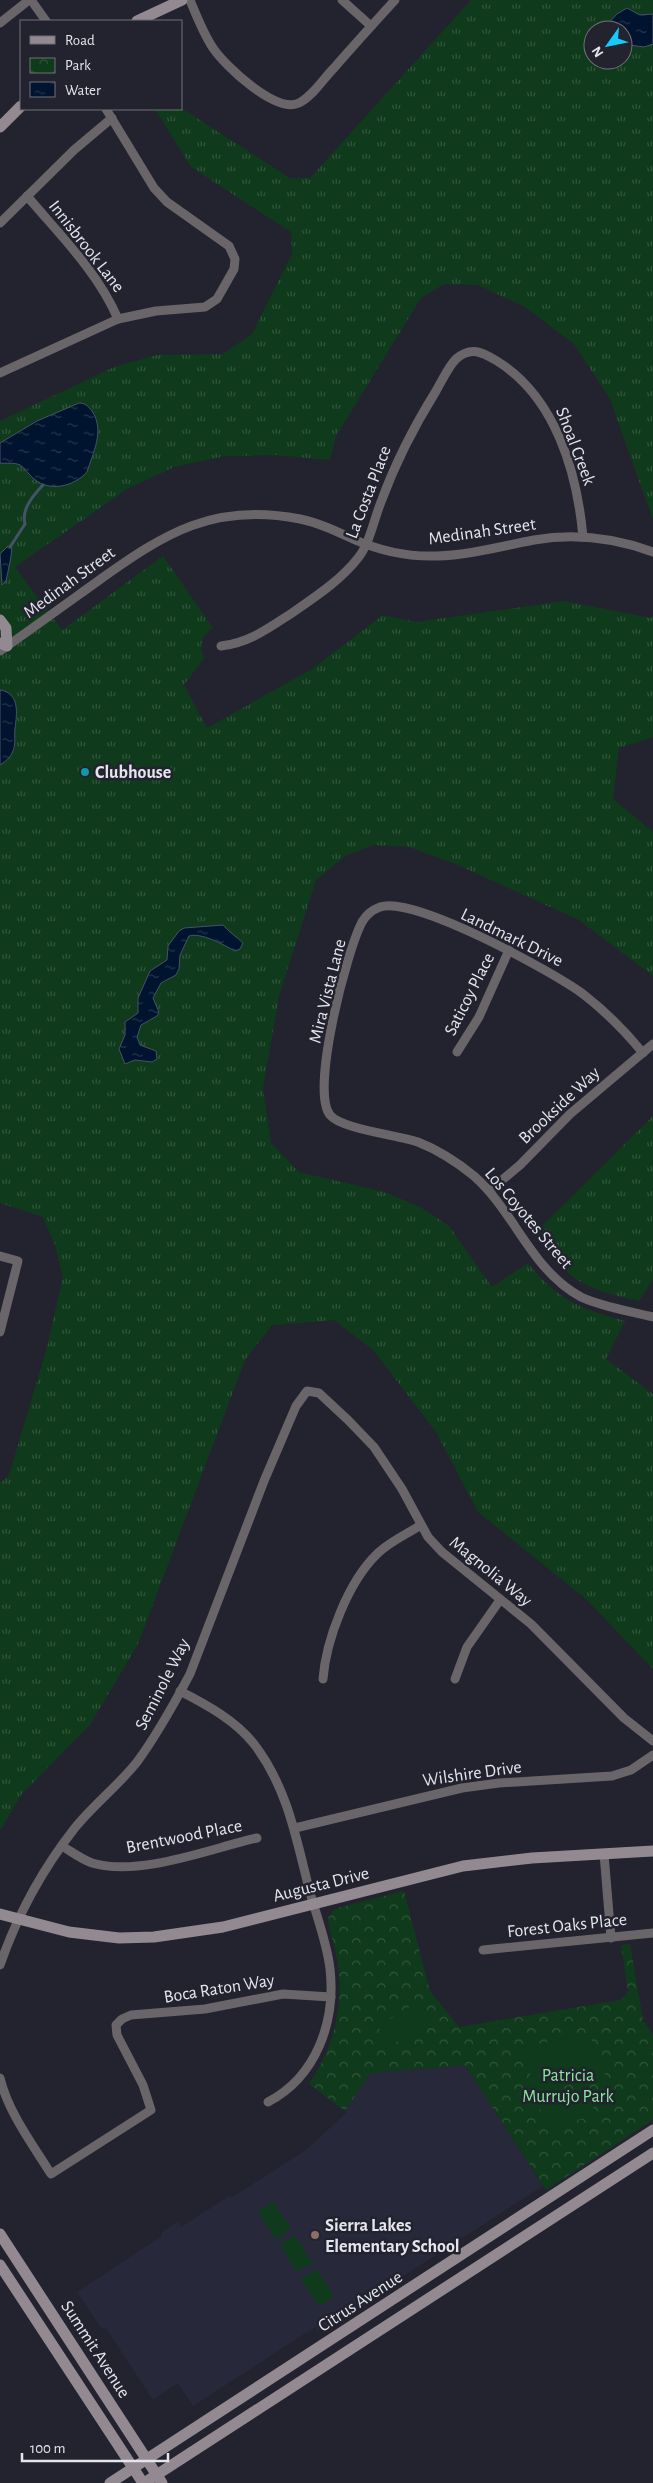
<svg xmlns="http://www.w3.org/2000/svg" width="653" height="2483" font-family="'Alegreya Sans',sans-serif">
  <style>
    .built { fill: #27293a }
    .grass { fill: url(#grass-tufts); fill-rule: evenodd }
    .park { fill: url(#park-crowns) }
    .garden { fill: #0f3a1b }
    .water { fill: url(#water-ripples); stroke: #455368 }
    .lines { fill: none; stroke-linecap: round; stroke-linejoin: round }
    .stream { stroke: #455368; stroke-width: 3 }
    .street { stroke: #6a6569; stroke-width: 9 }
    .secondary { stroke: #928a90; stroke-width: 11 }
    .culture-dot { fill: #0f9aa8; stroke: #22232e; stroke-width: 2 }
    .education-dot { fill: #8d6e63; stroke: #22232e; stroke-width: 2 }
    .labels { text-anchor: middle; stroke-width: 5; stroke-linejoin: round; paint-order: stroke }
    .street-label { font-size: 18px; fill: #e4e5ed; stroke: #22232e }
    .poi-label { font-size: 18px; font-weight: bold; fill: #e4e5ed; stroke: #22232e; text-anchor: start }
    .park-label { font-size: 18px; fill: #8ee69f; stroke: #22232e }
  </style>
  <defs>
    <pattern id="grass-tufts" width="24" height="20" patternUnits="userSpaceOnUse" patternTransform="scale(1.25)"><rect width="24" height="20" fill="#0f3a1b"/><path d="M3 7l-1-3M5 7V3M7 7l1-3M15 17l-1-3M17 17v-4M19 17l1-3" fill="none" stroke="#32563c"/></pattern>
    <pattern id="park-crowns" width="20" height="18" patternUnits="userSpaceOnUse" patternTransform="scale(1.25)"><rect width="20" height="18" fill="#0f3a1b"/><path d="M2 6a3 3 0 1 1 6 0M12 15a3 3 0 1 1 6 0" fill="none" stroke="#32563c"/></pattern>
    <pattern id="water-ripples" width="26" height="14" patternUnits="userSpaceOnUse" patternTransform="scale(1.25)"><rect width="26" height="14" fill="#01142f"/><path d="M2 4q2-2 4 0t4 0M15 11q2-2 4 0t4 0" fill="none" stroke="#26364d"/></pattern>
  </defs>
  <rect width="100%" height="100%" fill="#22232e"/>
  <!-- built -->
  <path class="built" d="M465,2065L543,2186L318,2331L315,2327L193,2406L178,2383L153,2400L106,2328L102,2329L77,2292L162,2236L161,2233L171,2226L178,2222L181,2227L229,2196L231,2198L306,2150L346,2113L345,2111L370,2073Z"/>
  <!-- grass -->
  <g class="grass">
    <path d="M471,0H653V520L610,399L574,344L525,307L478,285L444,284L421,298L336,436L330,460L277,455L225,456L174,467L127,489L15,567L62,630L163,556L213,628C202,635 198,646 204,658L184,685L207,728L312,669L383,615L416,622L564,601L651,618L653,616V737L619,748L613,799L653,832V976L579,920L458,865L409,847L373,845L345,856L316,880L279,996L263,1088L271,1143L299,1172L384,1192L420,1207L449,1226L492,1287L528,1263C558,1301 580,1308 625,1321L606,1359L653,1394V1669L586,1599L478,1512L436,1432L374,1351L334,1320L272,1325L245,1360L138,1644L90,1725L21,1795L0,1831V1483L9,1475L46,1351L63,1277L55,1245L43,1217L0,1203V421L114,367L157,355L223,354L252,334L292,254L291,232L191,167L155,109L181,108L290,178H310ZM593,30H623V60H593Z"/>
    <path d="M653,1116V1279L639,1301C584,1289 566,1280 535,1233Z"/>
  </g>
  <!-- park -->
  <path class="park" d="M404,1891L430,1991L459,2027L621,2000L628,1992L621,1945L630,1944L643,2020L653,2035V2120L546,2190L465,2065L370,2073L345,2111L309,2084C335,2045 344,2006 337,1959C335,1945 329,1932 328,1918L334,1910L341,1907Z"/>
  <!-- garden -->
  <g class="garden">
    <path d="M414,2004L426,2022L390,2046L378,2027Z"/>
    <path d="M589,2033L606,2077L536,2092L521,2048Z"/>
    <path d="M589,2087L595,2116L544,2127L538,2098Z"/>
    <path d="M273,2202L291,2229L276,2239L258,2212Z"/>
    <path d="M295,2235L312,2263L297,2272L280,2245Z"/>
    <path d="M317,2269L334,2296L319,2306L301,2279Z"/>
  </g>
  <!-- water -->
  <g class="water">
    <path d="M627,8L640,15L653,14V44L644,47L623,44V30H602L617,14Z"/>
    <path d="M79,403C85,403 88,406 92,411C105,430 93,453 87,472C73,487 50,492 34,479C29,475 25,468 20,465C14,462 6,464 0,463V443L37,421Z"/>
    <path d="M8,546L12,548C11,560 8,571 6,581L2,585L0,554Z"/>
    <path d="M0,690C20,693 17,714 15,728C14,736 16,744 13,751C10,758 6,761 0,765Z"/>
    <path d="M223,925C229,932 237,937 243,943L240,949L235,951C224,945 201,932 189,936L180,955L179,969L176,975L161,983L153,998L159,1012L157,1016L141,1025L137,1037L140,1045L156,1051L157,1059L152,1062L135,1060L125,1064L119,1049L125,1035V1022L138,1013V998L150,971L167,960L168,946L179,931L184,928Z"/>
  </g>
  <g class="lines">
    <!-- stream -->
    <path class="stream" d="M10,547L25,524C21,509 33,496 43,485"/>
    <!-- street -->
    <g class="street">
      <path d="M31,0L46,21"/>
      <path d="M190,0C197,17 203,33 213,48C225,66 276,114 299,103C313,96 323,79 334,68C354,45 374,23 395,0"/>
      <path d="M342,0L371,26"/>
      <path d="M0,23L29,0"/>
      <path d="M27,196C59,234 98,272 118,319"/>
      <path d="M0,223L74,150L112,118"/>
      <path d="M0,373L118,319L156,311L205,307L217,299L234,269L235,259L229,246L167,202L154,188L106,109"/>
      <path d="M221,646C249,643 269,628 292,613C315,597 341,580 358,558C370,543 374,519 381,502C396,461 413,428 436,391C442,381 448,367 456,359C471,346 482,352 497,361C555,397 577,471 583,537"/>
      <path d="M0,651C33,628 66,604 98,581C165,533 214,502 300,519C319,523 336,531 353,539C380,551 408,557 437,556C470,555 502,546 534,540C574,533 615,538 653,552"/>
      <path d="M457,1052L479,1017L509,950"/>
      <path d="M643,1053C625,1031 605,1011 583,994C553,972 414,895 380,907C372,910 366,915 362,922C347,950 310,1091 330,1115C341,1129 398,1135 418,1142C438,1150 457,1162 474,1176C515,1212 531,1270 581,1297C602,1307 630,1311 653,1317"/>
      <path d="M489,1191L520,1165L570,1114L653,1044"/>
      <path d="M0,1256L18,1261L0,1332"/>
      <path d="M323,1679C326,1640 348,1582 377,1554C389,1542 407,1534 421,1525"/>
      <path d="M455,1679L467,1647L500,1600"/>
      <path d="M180,1691C207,1705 235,1720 254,1744C287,1787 296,1837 309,1889C316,1915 327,1942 330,1969C336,2022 316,2077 268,2102"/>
      <path d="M295,1828L462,1788L499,1783L612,1776L631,1770L653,1755"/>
      <path d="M62,1846C72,1852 81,1859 92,1863C140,1877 209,1849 257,1838"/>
      <path d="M604,1854L611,1938"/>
      <path d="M483,1950L653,1933"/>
      <path d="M0,1965C17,1916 42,1870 74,1829C93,1805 118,1786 137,1762C157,1735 174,1704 190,1674L264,1481L296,1406L307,1391L319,1393L348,1420L374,1447L402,1489L428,1537L442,1552L531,1624L624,1718L653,1741"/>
      <path d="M0,2078C8,2112 33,2145 51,2174L151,2110L143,2085L117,2035L116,2025L122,2019L131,2015L205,2009L283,1994L331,1997"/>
    </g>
    <!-- secondary -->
    <g class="secondary">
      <path d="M137,21L182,0"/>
      <path d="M0,127L21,106"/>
      <path d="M0,620L6,628L7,646L0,643"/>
      <path d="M0,1914L69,1932L119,1938L154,1937L223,1927L463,1866L532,1858L653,1851"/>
      <path d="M0,2234L162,2483"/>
      <path d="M0,2265L143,2483"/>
      <path d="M110,2483L653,2130"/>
      <path d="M144,2483L653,2153"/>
    </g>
  </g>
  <!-- markers -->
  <circle class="culture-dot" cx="85" cy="772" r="5"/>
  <circle class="education-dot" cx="315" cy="2235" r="5"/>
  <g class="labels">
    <!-- street labels -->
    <g class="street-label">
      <text transform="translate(87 246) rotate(52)" y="6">Innisbrook Lane</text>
      <text transform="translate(576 446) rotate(69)" y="6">Shoal Creek</text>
      <text transform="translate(368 492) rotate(-69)" y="6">La Costa Place</text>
      <text transform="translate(482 531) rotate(-8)" y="6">Medinah Street</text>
      <text transform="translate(69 582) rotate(-36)" y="6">Medinah Street</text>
      <text transform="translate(512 937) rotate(26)" y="6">Landmark Drive</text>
      <text transform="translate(327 991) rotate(-76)" y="6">Mira Vista Lane</text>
      <text transform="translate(469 994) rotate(-63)" y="6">Saticoy Place</text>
      <text transform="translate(559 1105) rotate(-43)" y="6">Brookside Way</text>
      <text transform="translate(529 1218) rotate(50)" y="6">Los Coyotes Street</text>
      <text transform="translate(491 1571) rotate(39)" y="6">Magnolia Way</text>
      <text transform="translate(162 1684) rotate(-63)" y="6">Seminole Way</text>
      <text transform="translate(472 1773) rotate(-8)" y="6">Wilshire Drive</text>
      <text transform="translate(184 1836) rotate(-11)" y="6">Brentwood Place</text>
      <text transform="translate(321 1884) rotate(-14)" y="6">Augusta Drive</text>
      <text transform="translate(567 1925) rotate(-6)" y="6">Forest Oaks Place</text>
      <text transform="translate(219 1988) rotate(-9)" y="6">Boca Raton Way</text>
      <text transform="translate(360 2301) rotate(-33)" y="6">Citrus Avenue</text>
      <text transform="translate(96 2349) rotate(57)" y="6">Summit Avenue</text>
    </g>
    <!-- poi labels -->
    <g class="poi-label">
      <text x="95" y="778">Clubhouse</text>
      <text x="325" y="2231">Sierra Lakes<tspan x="325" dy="21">Elementary School</tspan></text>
    </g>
    <!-- park labels -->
    <g class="park-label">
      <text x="568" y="2081">Patricia<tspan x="568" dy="21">Murrujo Park</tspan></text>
    </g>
  </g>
  <!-- legend -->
  <rect x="20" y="20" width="162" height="90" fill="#22232e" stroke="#70717a"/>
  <rect x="30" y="36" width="25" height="8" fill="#928a90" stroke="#70717a"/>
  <text x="65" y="45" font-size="15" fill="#e4e5ed">Road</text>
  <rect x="30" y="58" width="25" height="15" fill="url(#park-crowns)" stroke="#70717a"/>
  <text x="65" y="70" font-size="15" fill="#e4e5ed">Park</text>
  <rect x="30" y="82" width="25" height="15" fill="url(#water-ripples)" stroke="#70717a"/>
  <text x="65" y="95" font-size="15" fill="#e4e5ed">Water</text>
  <!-- north arrow -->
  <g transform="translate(608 45) rotate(237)"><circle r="24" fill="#22232e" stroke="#70717a"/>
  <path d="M0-4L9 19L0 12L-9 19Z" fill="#14cafb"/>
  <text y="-8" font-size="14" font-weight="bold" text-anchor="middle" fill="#e4e5ed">N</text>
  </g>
  <!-- scale -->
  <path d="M22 2453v8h146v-8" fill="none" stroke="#e4e5ed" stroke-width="2.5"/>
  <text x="30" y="2453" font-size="15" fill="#e4e5ed" stroke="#22232e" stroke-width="4" paint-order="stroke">100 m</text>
</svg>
